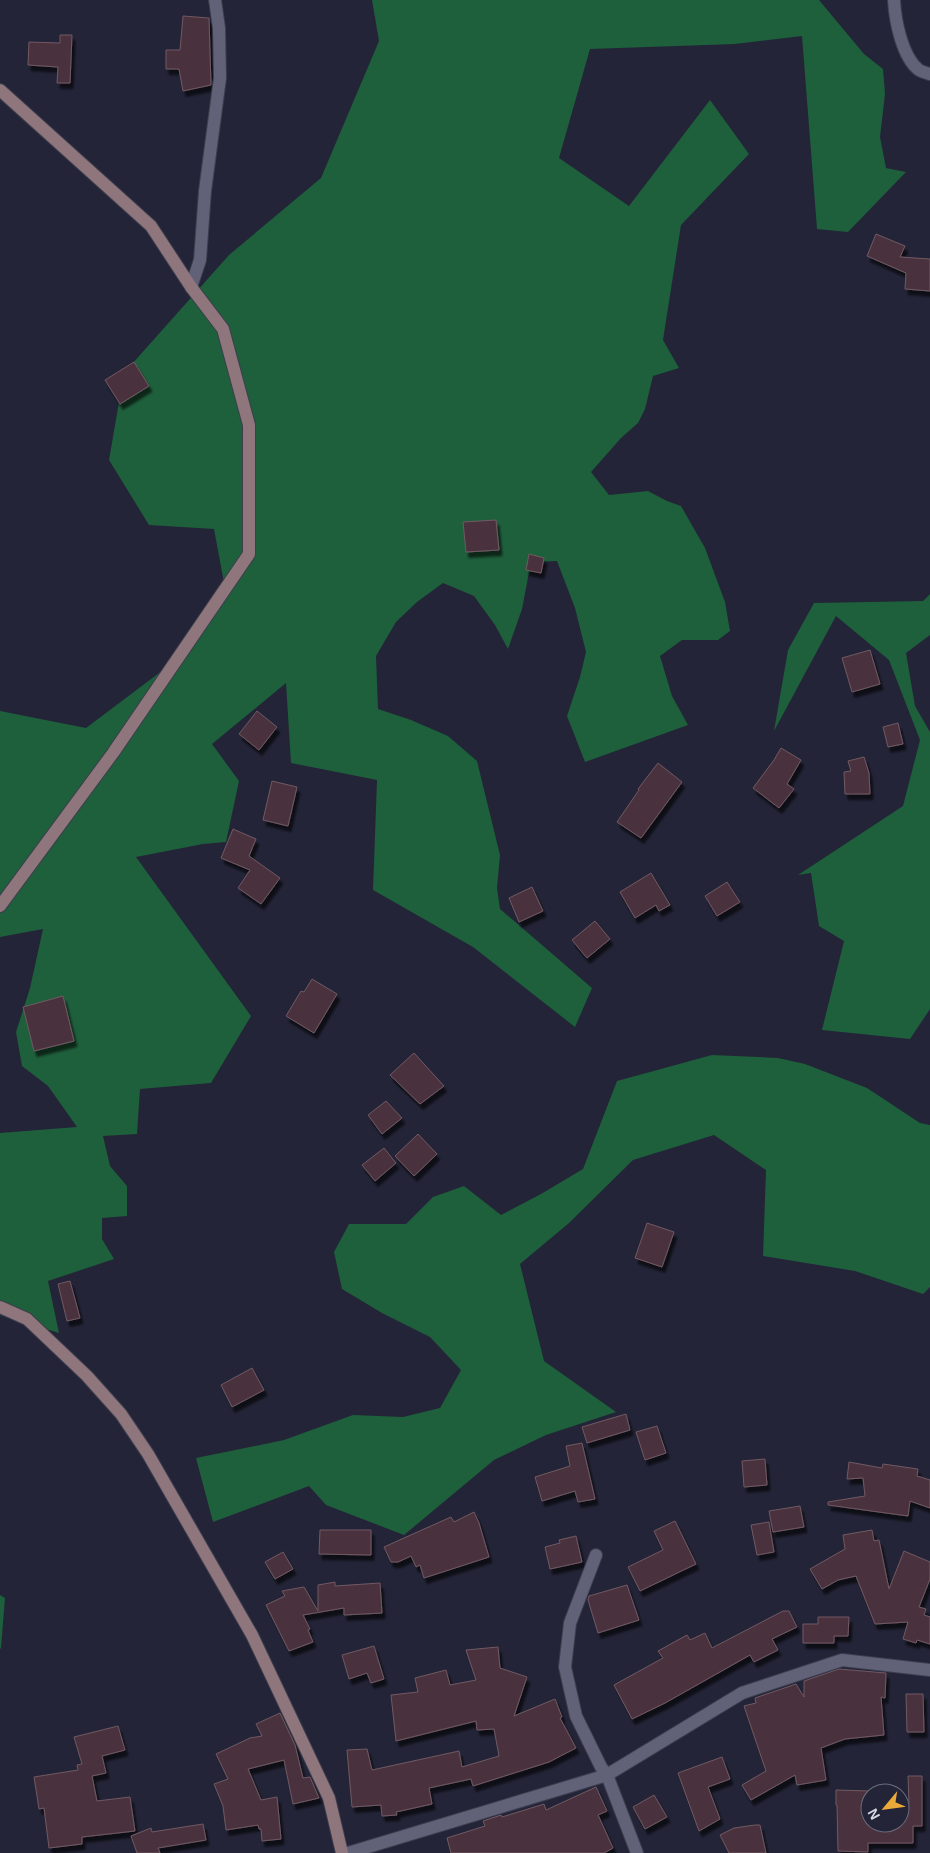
<svg xmlns="http://www.w3.org/2000/svg" width="930" height="1853" font-family="Helvetica,sans-serif">
  <style>
    .forest { fill: #1e5f3c }
    .building { fill: #49333d; stroke: #715963; filter: url(#shadow) }
    .lines { fill: none; stroke-linecap: round; stroke-linejoin: round }
    .street-casing { stroke: #3d3e4e; stroke-width: 14 }
    .secondary-casing { stroke: #3d3e4e; stroke-width: 14 }
    .street { stroke: #616278; stroke-width: 12 }
    .secondary { stroke: #8f767c; stroke-width: 12 }
  </style>
  <defs>
    <filter id="shadow"><feDropShadow dx="3" dy="5.5" stdDeviation="1" flood-color="#0009"/></filter>
  </defs>
  <rect width="100%" height="100%" fill="#232437"/>
  <!-- forest -->
  <g class="forest">
    <path d="M372,0H819L864,54L883,69L885,94L880,137L886,168L906,172L848,232L817,229L802,36L735,44L590,49L559,158L629,206L710,100L749,154L681,225L663,340L679,368L653,376L645,409L638,423L621,438L591,472L609,495L648,491L667,501L681,506L705,548L725,602L730,631L718,640H682L660,656L672,696L688,725L585,762L567,716L580,677L586,652L575,608L557,561L531,562L522,609L508,649L495,625L474,596L443,583L417,602L396,622L376,656L378,709L411,720L448,736L477,761L500,855L497,888L500,909L592,988L575,1027L473,947L373,890L377,780L291,763L286,683L212,744L239,781L226,842L203,844L136,857L251,1016L211,1083L140,1089L137,1134L103,1136L110,1166L127,1186V1216L102,1218V1239L114,1259L48,1281L59,1333L0,1315V1133L77,1127L48,1086L22,1066L16,1032L30,988L43,929L0,937V711L86,728L183,655L225,588L214,529L149,525L109,460L124,373L229,255L321,178L379,41Z"/>
    <path d="M930,594V635L906,653L915,706L930,732V1009L910,1039L822,1030L844,941L819,926L811,873L798,875L903,806L920,740L889,660L836,616L774,731L788,650L814,603L923,601Z"/>
    <path d="M712,1055L778,1058L805,1064L867,1088L920,1123L930,1125V1287L923,1294L855,1271L763,1256L766,1170L714,1135L633,1160L569,1223L520,1264L544,1361L616,1412L546,1435L494,1460L404,1535L326,1505L309,1486L213,1522L196,1458L284,1440L353,1415L403,1417L440,1408L461,1370L430,1337L382,1313L342,1289L334,1252L349,1224H406L433,1197L464,1186L501,1215L541,1194L583,1169L617,1081Z"/>
    <path d="M0,1595L5,1598L1,1648L0,1649Z"/>
  </g>
  <!-- building -->
  <g class="building">
    <path d="M183,16L209,18L211,85L183,91L179,69H166V50H180Z"/>
    <path d="M60,35H72L70,83H57L58,67L28,65L29,42L60,43Z"/>
    <path d="M876,234L905,246L900,257L930,259V291L905,289L906,273L867,256Z"/>
    <path d="M134,362L149,386L120,404L105,380Z"/>
    <path d="M496,520L499,550L466,552L463,522Z"/>
    <path d="M529,554L544,558L541,573L526,570Z"/>
    <path d="M870,650L880,684L852,692L842,658Z"/>
    <path d="M257,711L277,727L259,750L239,734Z"/>
    <path d="M898,723L903,744L888,747L883,727Z"/>
    <path d="M781,748L801,760L787,784L794,789L779,808L753,788L774,760Z"/>
    <path d="M864,757L869,773L870,794H845L844,772L851,771L848,761Z"/>
    <path d="M658,763L682,782L641,838L617,822L639,790L638,789Z"/>
    <path d="M272,781L297,787L288,826L263,820Z"/>
    <path d="M233,829L256,839L249,856L280,878L261,904L238,888L250,870L221,858Z"/>
    <path d="M651,873L670,905L659,911L656,905L635,918L620,892Z"/>
    <path d="M727,882L740,902L717,916L705,896Z"/>
    <path d="M532,887L543,911L519,922L509,898Z"/>
    <path d="M595,921L610,939L587,958L572,940Z"/>
    <path d="M312,979L337,994L314,1033L286,1016L301,991L304,992Z"/>
    <path d="M63,996L74,1041L34,1051L23,1007Z"/>
    <path d="M414,1053L444,1086L420,1104L390,1075Z"/>
    <path d="M386,1101L402,1118L382,1134L368,1115Z"/>
    <path d="M418,1134L437,1154L414,1176L395,1156Z"/>
    <path d="M384,1148L396,1163L375,1181L362,1165Z"/>
    <path d="M647,1223L674,1232L662,1267L635,1258Z"/>
    <path d="M70,1281L80,1318L67,1321L58,1284Z"/>
    <path d="M252,1368L264,1390L232,1407L221,1385Z"/>
    <path d="M626,1414L630,1430L587,1443L582,1427Z"/>
    <path d="M657,1426L666,1453L645,1460L636,1432Z"/>
    <path d="M582,1443L595,1499L578,1502L575,1491L542,1501L535,1477L570,1466L566,1446Z"/>
    <path d="M765,1459L767,1485L744,1487L742,1461Z"/>
    <path d="M849,1462L882,1468L883,1464L918,1469L917,1476L930,1480V1508L910,1501L908,1516L828,1505V1502L865,1496L863,1478L847,1479Z"/>
    <path d="M800,1506L804,1527L773,1532L769,1511Z"/>
    <path d="M474,1512L479,1523L489,1557L424,1578L420,1565L416,1567L411,1556L398,1562H391L384,1547L451,1517L454,1522Z"/>
    <path d="M675,1521L696,1564L640,1591L628,1567L663,1550L654,1531Z"/>
    <path d="M769,1522L774,1552L757,1555L751,1525Z"/>
    <path d="M320,1530H371V1555L319,1554Z"/>
    <path d="M872,1530L874,1541L879,1540L889,1589L904,1551L930,1562V1579L919,1607L926,1609L924,1615L930,1617V1644L917,1640L916,1643L903,1639L908,1622L875,1624L856,1576L838,1580L822,1589L810,1569L845,1549L843,1535Z"/>
    <path d="M576,1536L582,1562L550,1569L545,1547L560,1543L559,1540Z"/>
    <path d="M283,1552L293,1569L275,1579L265,1562Z"/>
    <path d="M335,1582V1586L380,1583L382,1613L344,1615V1608L303,1615L310,1629L308,1630L313,1642L289,1651L266,1605L285,1596L282,1591L304,1587L318,1611V1585Z"/>
    <path d="M627,1585L639,1620L598,1633L588,1600L589,1596Z"/>
    <path d="M783,1611H789L797,1627L772,1639L778,1650L754,1662L750,1655L665,1703L632,1719L614,1685L663,1658L658,1651L687,1635L690,1640L705,1633L712,1648Z"/>
    <path d="M818,1617H849L848,1636H834V1643H803V1624H818Z"/>
    <path d="M374,1646L384,1679L371,1683L367,1673L349,1679L342,1655Z"/>
    <path d="M498,1647L500,1668L527,1677L514,1716L555,1699L562,1717L560,1718L576,1748L549,1762L473,1786L471,1779L429,1788L432,1804L396,1812L397,1815L382,1816L381,1805L352,1807L347,1750L367,1749L372,1770L459,1751L462,1767L499,1756L494,1729L477,1730L476,1721L396,1741L391,1695L418,1692L415,1678L446,1670L450,1685L476,1680L466,1650Z"/>
    <path d="M839,1669L886,1673L885,1698L881,1697L884,1735L845,1739L821,1748L826,1780L797,1785L795,1775L751,1800L742,1785L766,1771L744,1706L756,1703L755,1698L796,1684L804,1697V1681Z"/>
    <path d="M906,1694H923L924,1732H907Z"/>
    <path d="M280,1713L295,1745L303,1778L310,1777L319,1798L293,1804L284,1760L248,1769L261,1800L277,1797L281,1839L262,1841L261,1829H259L258,1825L226,1830L223,1806L214,1784L228,1779L216,1754L250,1738L262,1736L256,1724Z"/>
    <path d="M118,1726L125,1750L102,1756L106,1773L92,1776L97,1801L130,1797L135,1831L82,1837V1844L49,1848L44,1808L39,1809L34,1777L78,1770L77,1765L82,1764L74,1737Z"/>
    <path d="M722,1757L730,1779L708,1787L720,1819L699,1831L678,1773Z"/>
    <path d="M908,1776H922V1826H913V1843H868V1852L838,1851L837,1805H836V1790L870,1791V1823H901V1804H909Z"/>
    <path d="M596,1787L607,1811L598,1815L613,1848L604,1853H451L447,1838L485,1826L483,1821L501,1815L502,1817L544,1804L546,1810Z"/>
    <path d="M654,1795L667,1817L645,1829L633,1807Z"/>
    <path d="M203,1824L206,1840L158,1848L160,1853H137L131,1836L151,1828L152,1832Z"/>
    <path d="M755,1825H760L766,1853H729L720,1835L734,1828Z"/>
  </g>
  <g class="lines">
    <!-- street casing -->
    <g class="street-casing">
      <g id="street">
        <path d="M894,0C895,20 902,57 919,70C922,72 927,73 930,74"/>
        <path d="M191,287L200,260L205,191L220,78L219,28L215,0"/>
        <path d="M596,1555L570,1623L565,1667L576,1716L601,1767L607,1775L637,1853"/>
        <path d="M348,1853L607,1775L742,1693L842,1660L930,1670"/>
      </g>
    </g>
    <!-- secondary casing -->
    <g class="secondary-casing">
      <g id="secondary">
        <path d="M0,90L151,226L191,287L223,329L249,425V554L113,753L0,906"/>
        <path d="M0,1307L27,1319L87,1376L121,1414L148,1454L252,1635L329,1798L342,1853"/>
      </g>
    </g>
    <!-- street -->
    <use href="#street" class="street"/>
    <!-- secondary -->
    <use href="#secondary" class="secondary"/>
  </g>
  <!-- north arrow -->
  <g transform="translate(885 1808) rotate(241)"><circle r="24" fill="#232437" stroke="#6b6c7c"/>
  <path d="M0-4L9 19L0 12L-9 19Z" fill="#eba939"/>
  <text y="-8" font-size="14" font-weight="bold" text-anchor="middle" fill="#d7d8e4">N</text>
  </g>
</svg>
